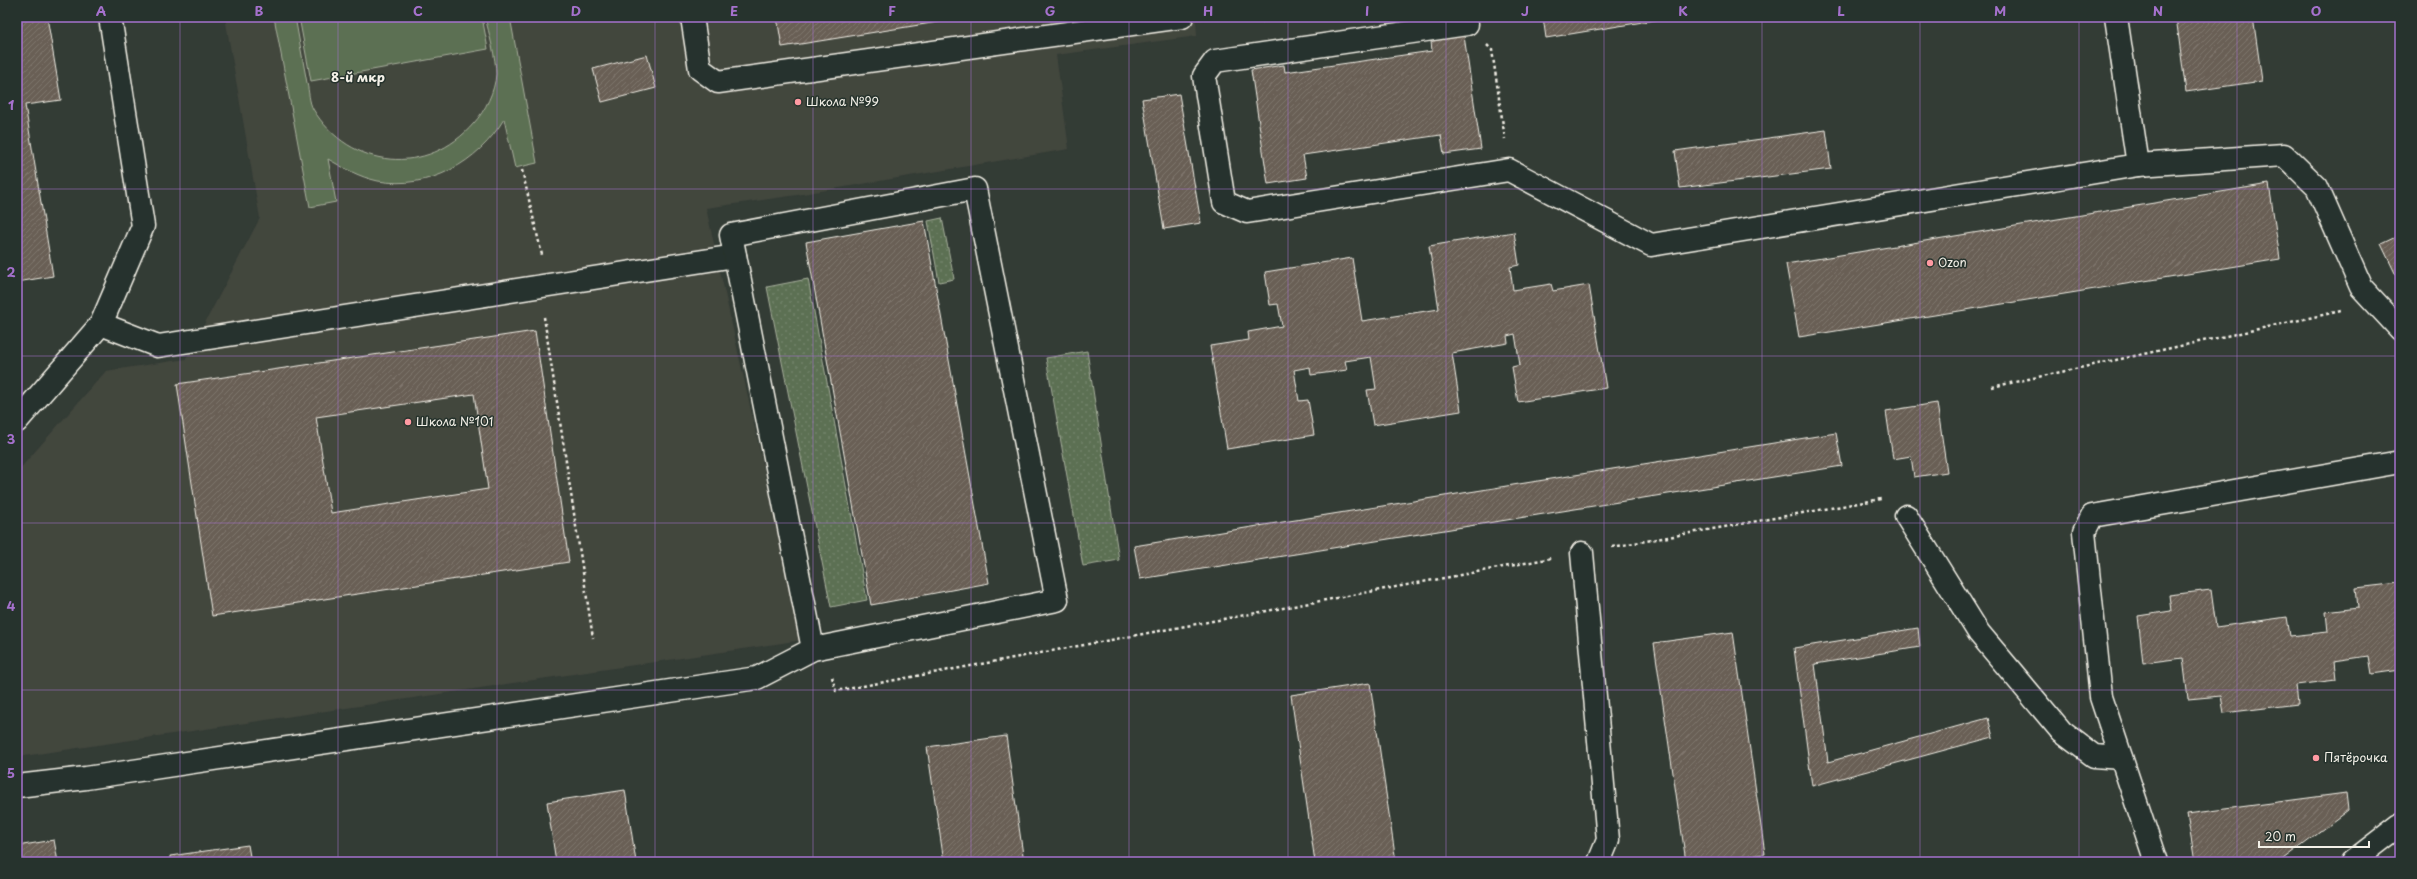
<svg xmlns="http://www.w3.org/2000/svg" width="2417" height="879" font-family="'Playpen Sans',sans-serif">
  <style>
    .built { fill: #43463e }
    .green { fill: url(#green-dots); stroke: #a8b09d }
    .pitch { fill: #5b6f52; stroke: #a8b09d }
    .building { fill: url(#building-hatch); stroke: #f4f1e8; fill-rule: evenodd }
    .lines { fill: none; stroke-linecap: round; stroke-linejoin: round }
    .minor-casing { stroke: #f4f1e8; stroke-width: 25 }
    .path { stroke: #f4f1e8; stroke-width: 2.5; stroke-dasharray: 3 3; stroke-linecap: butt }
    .minor { stroke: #26332d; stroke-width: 22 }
    .grid { fill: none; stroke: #a571cd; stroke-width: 1; stroke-opacity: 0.55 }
    .poi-dot { fill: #ff9aa2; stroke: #26332d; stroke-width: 1.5 }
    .labels { text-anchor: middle; stroke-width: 3; stroke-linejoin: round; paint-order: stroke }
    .poi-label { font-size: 12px; fill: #f4f1e8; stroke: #26332d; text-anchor: start }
    .neighbourhood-label { font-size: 13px; font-weight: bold; fill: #f4f1e8; stroke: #26332d }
    .neatline { fill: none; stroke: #a571cd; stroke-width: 1.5 }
    .grid-label { font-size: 13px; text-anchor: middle; font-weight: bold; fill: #a571cd }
  </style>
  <defs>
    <pattern id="green-dots" width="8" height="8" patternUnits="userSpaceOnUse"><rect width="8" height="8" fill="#5b6f52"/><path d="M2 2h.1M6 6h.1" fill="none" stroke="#73846b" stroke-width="1.8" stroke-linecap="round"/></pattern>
    <pattern id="building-hatch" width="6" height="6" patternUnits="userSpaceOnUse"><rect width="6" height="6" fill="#695e54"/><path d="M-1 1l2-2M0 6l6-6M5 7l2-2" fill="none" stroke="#7f766d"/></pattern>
  </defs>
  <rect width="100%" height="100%" fill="#333c35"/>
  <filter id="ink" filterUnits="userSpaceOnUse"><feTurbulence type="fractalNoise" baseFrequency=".025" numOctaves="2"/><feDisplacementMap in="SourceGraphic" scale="8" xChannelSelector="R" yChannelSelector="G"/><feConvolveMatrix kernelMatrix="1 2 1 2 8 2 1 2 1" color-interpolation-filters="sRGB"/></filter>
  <g filter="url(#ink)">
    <!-- built -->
    <path class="built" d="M225,17H1231L1196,21L1197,36L1056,55L1069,149L797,195L706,208L802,640L17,757V472L106,371L186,359L260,218Z"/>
    <!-- green -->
    <g class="green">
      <path d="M942,218L954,279L939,282L928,221Z"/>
      <path d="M808,279L867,600L831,607L767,287Z"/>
      <path d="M1087,351L1119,560L1083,566L1046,358Z"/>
    </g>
    <!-- pitch -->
    <g class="pitch">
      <path d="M274,17H295C299,39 303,61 307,83C309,91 309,102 313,109C350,170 428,177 474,123C485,111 495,91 496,74C496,58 489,33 485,17H510L537,163L515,168L504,119C478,163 429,190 378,181C359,177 344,168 328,159L336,202L310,207Z"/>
      <path d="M299,17H482L488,49L311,81Z"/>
    </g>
    <!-- building -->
    <g class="building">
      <path d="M17,17H47L61,100L25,105L53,276L17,282Z"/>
      <path d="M777,17H969L782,47Z"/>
      <path d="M1543,17H1673L1546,38Z"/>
      <path d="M2176,17H2253L2262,81L2186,92Z"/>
      <path d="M1464,36L1481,149L1444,154L1441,135L1303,155L1307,178L1268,184L1251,70L1284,65L1285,72L1432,51L1431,41Z"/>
      <path d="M647,55L656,88L602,102L593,69Z"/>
      <path d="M1179,94L1201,223L1164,229L1142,99Z"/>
      <path d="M1826,130L1831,169L1680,188L1675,151Z"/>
      <path d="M2269,184L2280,259L1799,337L1786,264Z"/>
      <path d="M924,221L989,583L871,605L806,242Z"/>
      <path d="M1514,232L1519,265L1510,267L1513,290L1551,284L1553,291L1589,285L1606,388L1518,402L1512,367L1520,365L1515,334L1507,336L1508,343L1452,353L1461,411L1373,425L1367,390L1376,389L1371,357L1345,361L1347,370L1311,375L1310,367L1294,370L1299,401L1308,400L1314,435L1227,449L1210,346L1249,340L1248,332L1282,326L1278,304L1270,305L1265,272L1352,258L1362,321L1439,309L1429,246Z"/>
      <path d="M2400,235V273L2396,275L2381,244Z"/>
      <path d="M535,331L569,562L212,616L177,384ZM474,394L488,489L331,513L316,417Z"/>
      <path d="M1937,403L1947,472L1914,477L1911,456L1893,459L1886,411Z"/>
      <path d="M1836,433L1842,466L1140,579L1134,546Z"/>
      <path d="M2400,583V670L2372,674L2369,656L2334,661L2336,680L2296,685L2298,704L2224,713L2221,696L2188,699L2183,658L2143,663L2138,616L2171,611L2169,595L2211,590L2216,627L2287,617L2290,636L2328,632L2326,612L2358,608L2356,588Z"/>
      <path d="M1918,628L1920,647L1815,664L1828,762L1988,718L1993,737L1812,786L1794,648Z"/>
      <path d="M1733,632L1765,854L1705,862H1686L1654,643Z"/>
      <path d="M1370,683L1396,862H1315L1291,695Z"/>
      <path d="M1006,736L1024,862H944L927,747Z"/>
      <path d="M625,790L636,862H556L547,802Z"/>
      <path d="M2346,793L2348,810L2279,862H2195L2187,814Z"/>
      <path d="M54,840L58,862H17V846Z"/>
      <path d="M248,845L251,862H170V856Z"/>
    </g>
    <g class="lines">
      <!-- minor casing -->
      <g class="minor-casing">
        <g id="minor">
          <path d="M692,17L700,69L718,82L1182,17"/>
          <path d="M2116,17L2138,165"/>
          <path d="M1467,24L1215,61L1204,76L1224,202L1247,212L1509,170L1651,245L2138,165L2284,155L2317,187L2361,287L2400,329"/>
          <path d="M101,324L158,346L735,256"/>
          <path d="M17,421L101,324L143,226L110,17"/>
          <path d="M1906,516L1979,633L2062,732L2094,756L2121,758"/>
          <path d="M1582,553L1608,840L1599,862"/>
          <path d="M17,786L86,778L757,678L813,649L731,235L975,189L1057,600L813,649"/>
          <path d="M2156,862L2101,697L2084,532L2092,516L2400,462"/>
          <path d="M2352,862L2400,825"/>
        </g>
      </g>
      <!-- path -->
      <g class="path">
        <path d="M1262,17L1263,23"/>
        <path d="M1487,45L1492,50L1505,139"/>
        <path d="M522,170L542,255"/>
        <path d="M544,317L593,638"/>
        <path d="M1992,387L2341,311"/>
        <path d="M1612,547L1881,499"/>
        <path d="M832,677L836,691L1552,558"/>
      </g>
      <!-- minor -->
      <use href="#minor" class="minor"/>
    </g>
  </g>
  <!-- grid -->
  <path class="grid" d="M180,17V862M338,17V862M497,17V862M655,17V862M813,17V862M971,17V862M1129,17V862M1288,17V862M1446,17V862M1604,17V862M1762,17V862M1920,17V862M2079,17V862M2237,17V862M17,189H2400M17,356H2400M17,523H2400M17,690H2400"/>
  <!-- markers -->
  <g class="poi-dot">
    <circle cx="798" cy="102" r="4"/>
    <circle cx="1930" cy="263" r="4"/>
    <circle cx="408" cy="422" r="4"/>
    <circle cx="2316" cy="758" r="4"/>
  </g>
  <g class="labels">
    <!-- poi labels -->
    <g class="poi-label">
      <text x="806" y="106">Школа №99</text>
      <text x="1938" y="267">Ozon</text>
      <text x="416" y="426">Школа №101</text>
      <text x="2324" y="762">Пятёрочка</text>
    </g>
    <!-- neighbourhood labels -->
    <g class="neighbourhood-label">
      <text x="358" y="82">8-й мкр</text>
    </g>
  </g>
  <!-- margin -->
  <rect width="2417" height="879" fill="none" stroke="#26332d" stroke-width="44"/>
  <!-- scale -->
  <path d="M2259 841v6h110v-6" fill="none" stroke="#f4f1e8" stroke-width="2"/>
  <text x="2265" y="841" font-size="12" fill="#f4f1e8" stroke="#26332d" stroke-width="3" paint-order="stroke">20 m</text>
  <rect x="22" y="22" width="2373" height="835" class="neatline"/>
  <g class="grid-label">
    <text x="101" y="16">A</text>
    <text x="259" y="16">B</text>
    <text x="418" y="16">C</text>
    <text x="576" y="16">D</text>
    <text x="734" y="16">E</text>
    <text x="892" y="16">F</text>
    <text x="1050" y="16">G</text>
    <text x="1208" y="16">H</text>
    <text x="1367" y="16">I</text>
    <text x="1525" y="16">J</text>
    <text x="1683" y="16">K</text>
    <text x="1841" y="16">L</text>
    <text x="2000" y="16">M</text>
    <text x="2158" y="16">N</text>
    <text x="2316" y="16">O</text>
    <text x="11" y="110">1</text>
    <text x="11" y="277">2</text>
    <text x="11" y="444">3</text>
    <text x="11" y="611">4</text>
    <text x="11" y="778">5</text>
  </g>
</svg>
